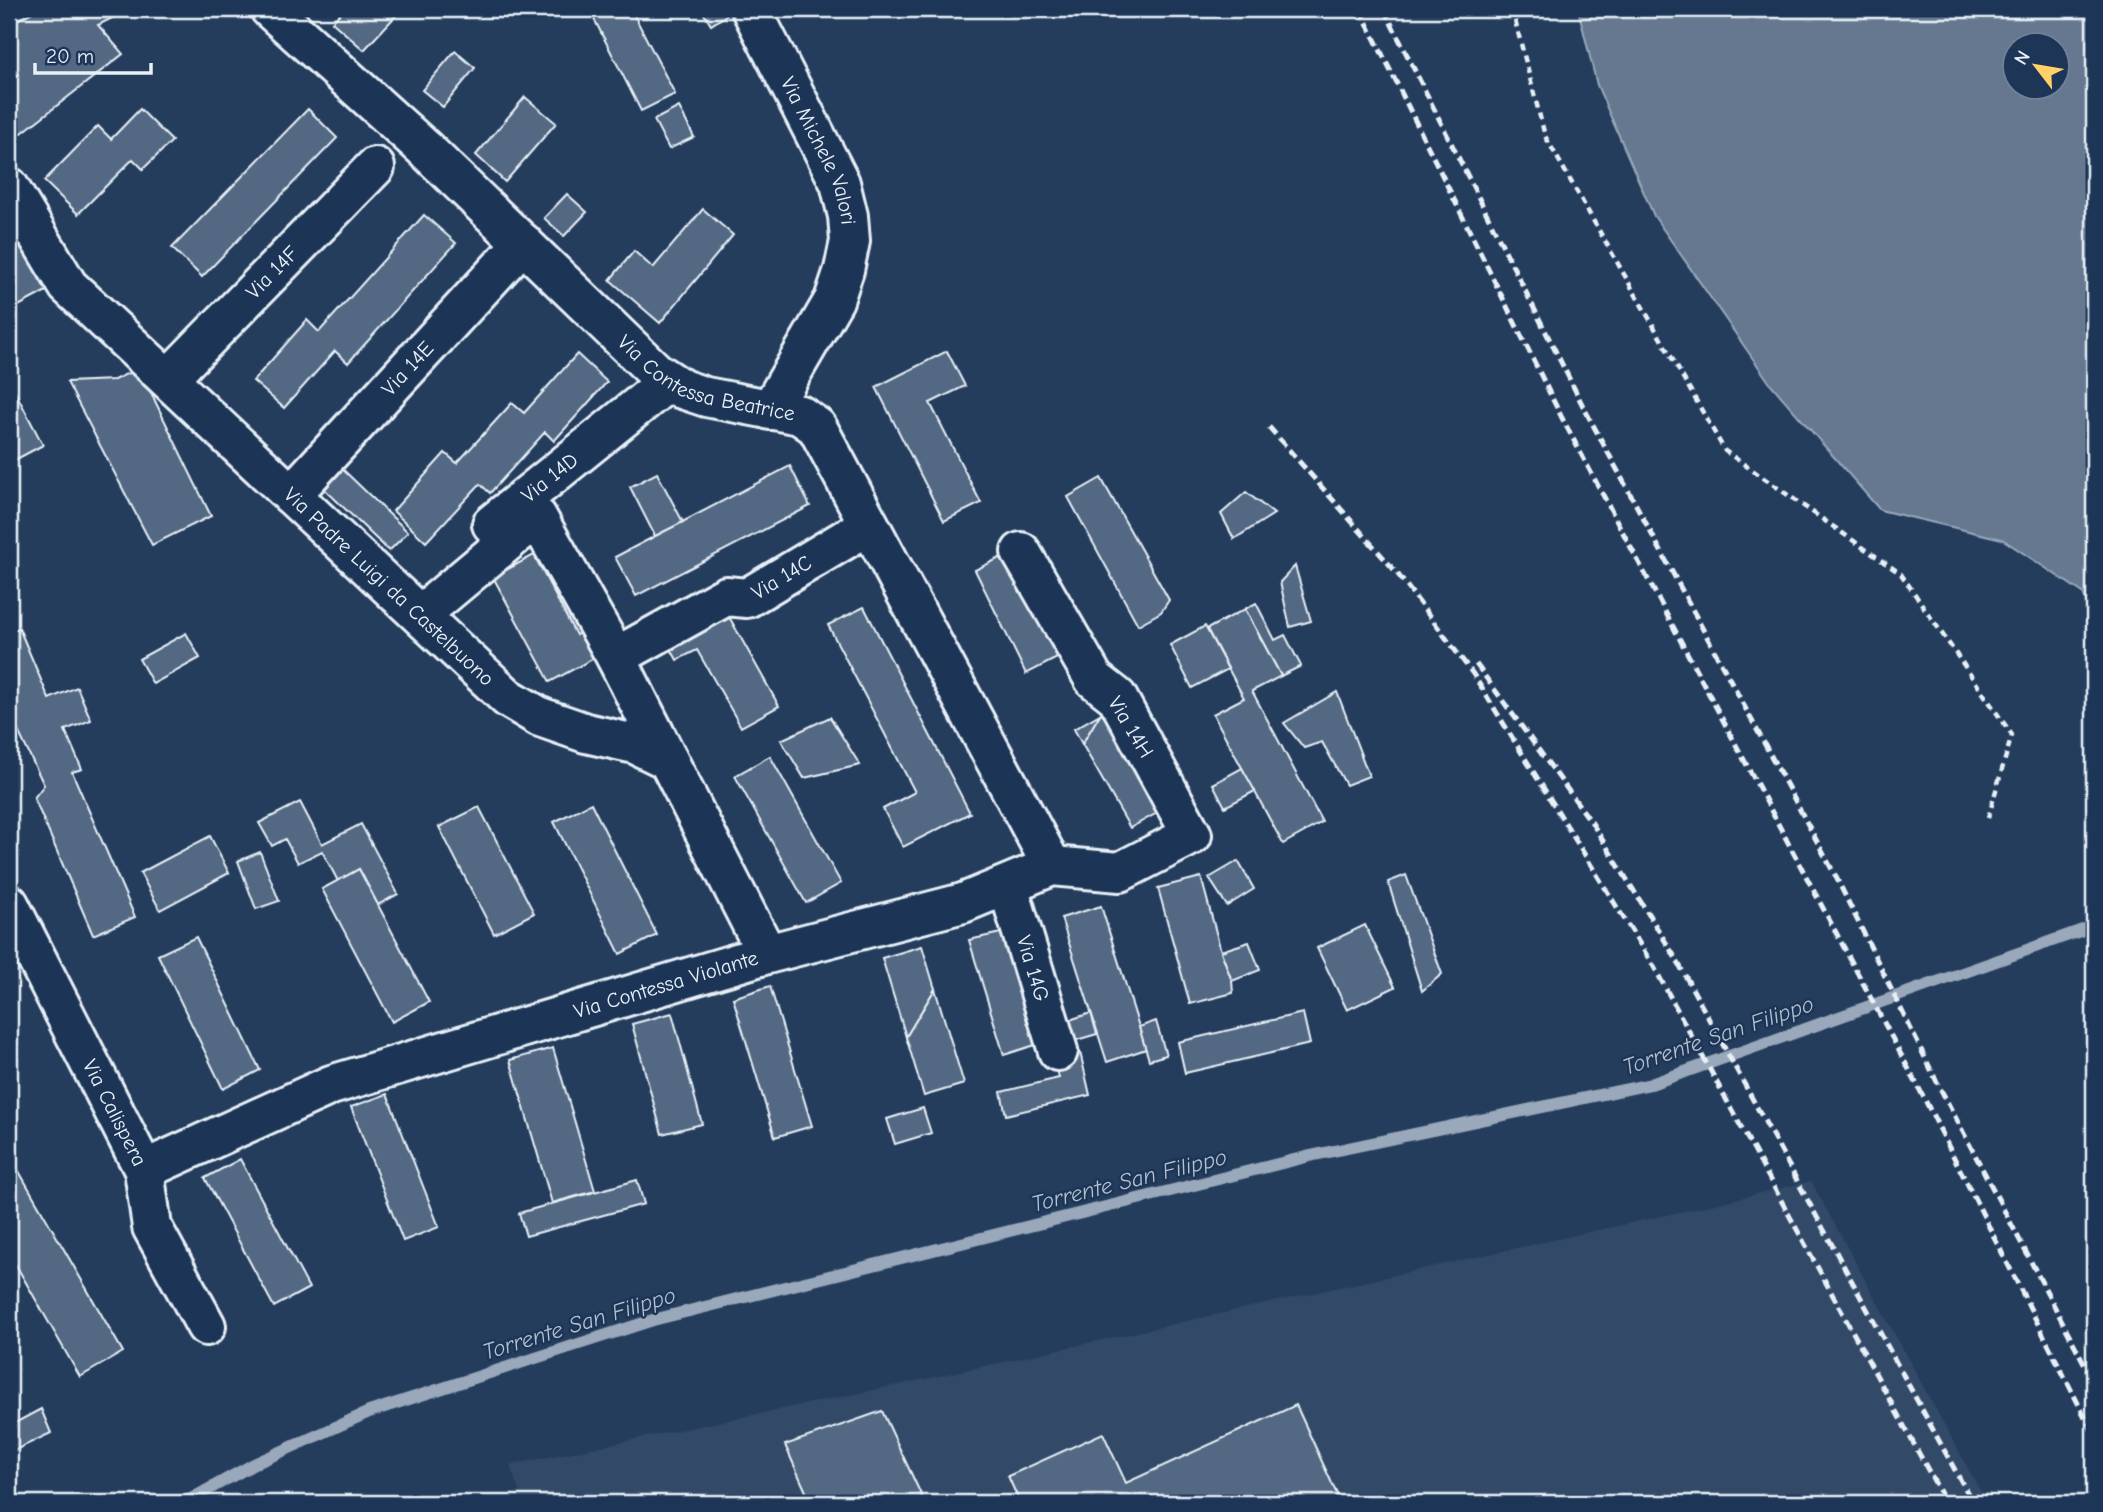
<svg xmlns="http://www.w3.org/2000/svg" width="2103" height="1512" font-family="'Comic Neue',sans-serif">
  <style>
    .built { fill: #334a68 }
    .water { fill: #657890; stroke: #99a8ba; stroke-width: 2; fill-rule: evenodd }
    .lines { fill: none; stroke-linecap: round; stroke-linejoin: round }
    .stream { stroke: #99a8ba; stroke-width: 12 }
    .building { fill: #536782; stroke: #e8f1f8; stroke-width: 2 }
    .street-casing { stroke: #e8f1f8; stroke-width: 44 }
    .path { stroke: #e8f1f8; stroke-width: 4.5; stroke-dasharray: 7 5; stroke-linecap: butt }
    .street { stroke: #1d3557; stroke-width: 38 }
    .rail { stroke: #e8f1f8; stroke-width: 5; stroke-dasharray: 10 5; stroke-linecap: butt }
    .labels { text-anchor: middle; stroke-width: 5; stroke-linejoin: round; paint-order: stroke }
    .street-label { font-size: 21px; fill: #e8f1f8; stroke: #1d3557 }
    .water-label { font-size: 23px; font-style: italic; fill: #b4c1ce; stroke: #1d3557 }
  </style>
  <rect width="100%" height="100%" fill="#253d5d"/>
  <filter id="ink" filterUnits="userSpaceOnUse"><feTurbulence type="fractalNoise" baseFrequency=".0143" numOctaves="2"/><feDisplacementMap in="SourceGraphic" scale="14" xChannelSelector="R" yChannelSelector="G"/><feConvolveMatrix kernelMatrix="1 2 1 2 8 2 1 2 1" color-interpolation-filters="sRGB"/></filter>
  <g filter="url(#ink)">
    <!-- built -->
    <path class="built" d="M1811,1181L1987,1503H523L510,1465L898,1385L1707,1206Z"/>
    <!-- water -->
    <path class="water" d="M1578,9H2094V620L2083,593L2002,539L1880,510L1769,382L1654,216L1597,85ZM2016,46H2058V88H2016Z"/>
    <g class="lines">
      <!-- stream -->
      <path class="stream" d="M184,1503L254,1464L369,1412L653,1320L1310,1156L1651,1084L2094,926"/>
    </g>
    <!-- building -->
    <g class="building">
      <path d="M38,9H130L98,25L123,54L9,143V24Z"/>
      <path d="M344,9H402L364,50L332,22Z"/>
      <path d="M589,9H631L675,94L641,111Z"/>
      <path d="M701,9H733L734,10L711,25Z"/>
      <path d="M455,51L475,68L443,107L422,90Z"/>
      <path d="M525,97L556,123L505,182L476,155Z"/>
      <path d="M679,107L694,137L669,149L654,120Z"/>
      <path d="M140,109L172,141L143,169L133,159L78,214L44,181L98,126L111,139Z"/>
      <path d="M308,109L337,138L202,277L172,248Z"/>
      <path d="M567,194L587,212L564,236L544,218Z"/>
      <path d="M703,209L733,235L660,323L610,280L634,251L653,268Z"/>
      <path d="M424,215L456,243L348,363L335,351L284,408L253,381L307,320L319,332Z"/>
      <path d="M18,224L52,288L9,311V229Z"/>
      <path d="M947,351L965,386L930,403L981,503L944,521L876,387Z"/>
      <path d="M577,354L607,382L554,441L545,432L490,493L480,484L426,542L393,511L445,453L457,463L512,403L524,413Z"/>
      <path d="M139,368L211,516L152,545L67,382L114,380Z"/>
      <path d="M9,380L43,445L9,463Z"/>
      <path d="M334,461L408,532L389,551L315,480Z"/>
      <path d="M790,466L810,506L636,596L615,557Z"/>
      <path d="M657,473L683,522L655,536L630,487Z"/>
      <path d="M1101,478L1169,600L1161,612L1138,625L1068,497Z"/>
      <path d="M1246,492L1274,514L1234,539L1221,514Z"/>
      <path d="M1012,552L1063,655L1026,674L975,570Z"/>
      <path d="M534,555L576,635L593,625L607,651L550,682L493,577Z"/>
      <path d="M1295,566L1311,621L1290,627L1280,582Z"/>
      <path d="M1256,603L1275,640L1285,635L1301,666L1281,676L1245,609Z"/>
      <path d="M723,606L779,706L741,727L697,650L677,660L665,638Z"/>
      <path d="M864,607L970,813L903,847L883,809L915,792L828,625Z"/>
      <path d="M1245,609L1281,676L1252,691L1322,822L1283,844L1213,714L1244,698L1207,629Z"/>
      <path d="M1205,626L1228,669L1192,688L1170,645Z"/>
      <path d="M19,628L49,699L77,687L91,720L65,730L82,769L72,772L135,917L93,935L34,798L44,785L9,712V632Z"/>
      <path d="M186,633L200,658L153,684L139,659Z"/>
      <path d="M1337,692L1369,776L1346,785L1322,742L1304,748L1284,723Z"/>
      <path d="M1110,708L1166,808L1130,828L1082,744L1100,714Z"/>
      <path d="M1100,714L1082,744L1074,729Z"/>
      <path d="M830,717L860,765L804,778L781,740Z"/>
      <path d="M770,756L841,883L806,903L735,776Z"/>
      <path d="M1242,768L1255,791L1225,807L1213,784Z"/>
      <path d="M300,802L322,844L361,824L398,894L378,905L359,869L338,881L322,851L298,863L285,839L272,846L259,823Z"/>
      <path d="M591,803L657,935L620,954L554,822Z"/>
      <path d="M479,807L534,913L494,934L439,827Z"/>
      <path d="M210,836L229,873L160,910L140,873Z"/>
      <path d="M260,852L279,901L256,909L238,861Z"/>
      <path d="M1238,861L1254,889L1227,906L1209,878Z"/>
      <path d="M359,869L429,1002L392,1022L322,889Z"/>
      <path d="M1406,875L1442,974L1422,991L1388,882Z"/>
      <path d="M1201,877L1221,951L1232,981L1233,993L1190,1004L1158,888Z"/>
      <path d="M1101,906L1146,1049L1107,1062L1061,918Z"/>
      <path d="M1365,925L1395,987L1347,1010L1317,948Z"/>
      <path d="M1010,931L1044,1042L1004,1055L969,940Z"/>
      <path d="M196,937L260,1070L223,1089L158,955Z"/>
      <path d="M1249,942L1260,970L1232,981L1221,951Z"/>
      <path d="M922,946L935,989L906,1037L882,958Z"/>
      <path d="M770,986L812,1126L775,1137L733,998Z"/>
      <path d="M935,989L964,1084L924,1096L906,1037Z"/>
      <path d="M672,1013L702,1124L662,1134L632,1024Z"/>
      <path d="M1091,1013L1097,1034L1063,1044L1057,1024Z"/>
      <path d="M1303,1013L1310,1044L1185,1073L1178,1042Z"/>
      <path d="M1156,1021L1166,1055L1149,1060L1139,1027Z"/>
      <path d="M553,1048L595,1191L552,1203L510,1060Z"/>
      <path d="M1080,1052L1090,1095L1006,1115L1001,1092L1059,1078L1054,1058Z"/>
      <path d="M387,1094L439,1227L403,1241L351,1107Z"/>
      <path d="M923,1108L931,1133L895,1144L887,1119Z"/>
      <path d="M9,1154L123,1352L80,1377L9,1253Z"/>
      <path d="M240,1159L309,1288L274,1307L205,1178Z"/>
      <path d="M637,1180L644,1204L526,1236L519,1213Z"/>
      <path d="M1296,1405L1341,1503H1020L1008,1476L1103,1433L1126,1483Z"/>
      <path d="M41,1409L51,1433L9,1453V1426Z"/>
      <path d="M882,1411L925,1503H811L785,1445Z"/>
    </g>
    <g class="lines">
      <!-- street casing -->
      <g class="street-casing">
        <g id="street">
          <path id="s1" d="M270,9L424,148L656,372L682,389L706,397L800,415L817,427L1052,866"/>
          <path id="s2" d="M751,9L840,183L848,216L850,241L844,270L834,300L770,410"/>
          <path id="s3" d="M9,187L68,286L508,698L540,717L586,733L635,744L668,760L767,954"/>
          <path id="s4" d="M168,379L375,167"/>
          <path id="s5" d="M291,495L523,243"/>
          <path id="s6" d="M492,524L669,381"/>
          <path d="M420,615L537,517L616,657L668,760"/>
          <path id="s7" d="M616,657L726,596L747,598L869,525"/>
          <path id="s8" d="M1008,886L1058,1051"/>
          <path id="s9" d="M9,904L144,1170L152,1227L206,1326"/>
          <path id="s10" d="M144,1170L331,1085L767,954L963,903L1052,866L1120,872L1192,835L1117,697L1094,679L1021,552"/>
        </g>
      </g>
      <!-- path -->
      <path class="path" d="M1512,9L1545,136L1725,451L1901,574L2012,735L1988,818"/>
      <!-- street -->
      <use href="#street" class="street"/>
      <!-- rail -->
      <g class="rail">
        <path d="M1360,9L1562,418L1922,1094L2094,1435"/>
        <path d="M1384,9L1584,408L1835,875L1939,1086L2094,1382"/>
        <path d="M1269,427L1397,573L1473,674L1654,967L1946,1503"/>
        <path d="M1476,664L1592,823L1675,957L1973,1503"/>
      </g>
    </g>
  </g>
  <g class="labels">
    <!-- street labels -->
    <g class="street-label">
      <text dy="7" stroke="none"><textPath href="#s2" startOffset="158">Via Michele Valori</textPath></text>
      <text dy="7" stroke="none"><textPath href="#s4" startOffset="149">Via 14F</textPath></text>
      <text dy="7" stroke="none"><textPath href="#s5" startOffset="172">Via 14E</textPath></text>
      <text dy="7" stroke="none"><textPath href="#s1" startOffset="579">Via Contessa Beatrice</textPath></text>
      <text dy="7" stroke="none"><textPath href="#s6" startOffset="74">Via 14D</textPath></text>
      <text dy="7" stroke="none"><textPath href="#s7" startOffset="187">Via 14C</textPath></text>
      <text dy="7" stroke="none"><textPath href="#s3" startOffset="555">Via Padre Luigi da Castelbuono</textPath></text>
      <text transform="translate(1131 727) rotate(59)" y="7">Via 14H</text>
      <text dy="7" stroke="none"><textPath href="#s8" startOffset="86">Via 14G</textPath></text>
      <text dy="7" stroke="none"><textPath href="#s10" startOffset="555">Via Contessa Violante</textPath></text>
      <text dy="7" stroke="none"><textPath href="#s9" startOffset="234">Via Calispera</textPath></text>
    </g>
    <!-- water labels -->
    <g class="water-label">
      <text transform="translate(1718 1035) rotate(-19)" y="8">Torrente San Filippo</text>
      <text transform="translate(1129 1180) rotate(-14)" y="8">Torrente San Filippo</text>
      <text transform="translate(579 1323) rotate(-17)" y="8">Torrente San Filippo</text>
    </g>
  </g>
  <!-- margin -->
  <rect width="2103" height="1512" fill="none" stroke="#1d3557" stroke-width="35"/>
  <rect x="18" y="18" width="2068" height="1477" fill="none" stroke="#e8f1f8" stroke-width="2.5" filter="url(#ink)"/>
  <!-- north arrow -->
  <g transform="translate(2036 66) rotate(301)"><circle r="33" fill="#1d3557" stroke="#6e8097" stroke-width="2"/>
  <path d="M0-5L12 26L0 18L-12 26Z" fill="#ffd166"/>
  <text y="-10" font-size="19" font-weight="bold" text-anchor="middle" fill="#e8f1f8">N</text>
  </g>
  <!-- scale -->
  <path d="M35 63v10h116v-10" fill="none" stroke="#e8f1f8" stroke-width="3.5"/>
  <text x="46" y="63" font-size="21" fill="#e8f1f8" stroke="#1d3557" stroke-width="5" paint-order="stroke">20 m</text>
</svg>
